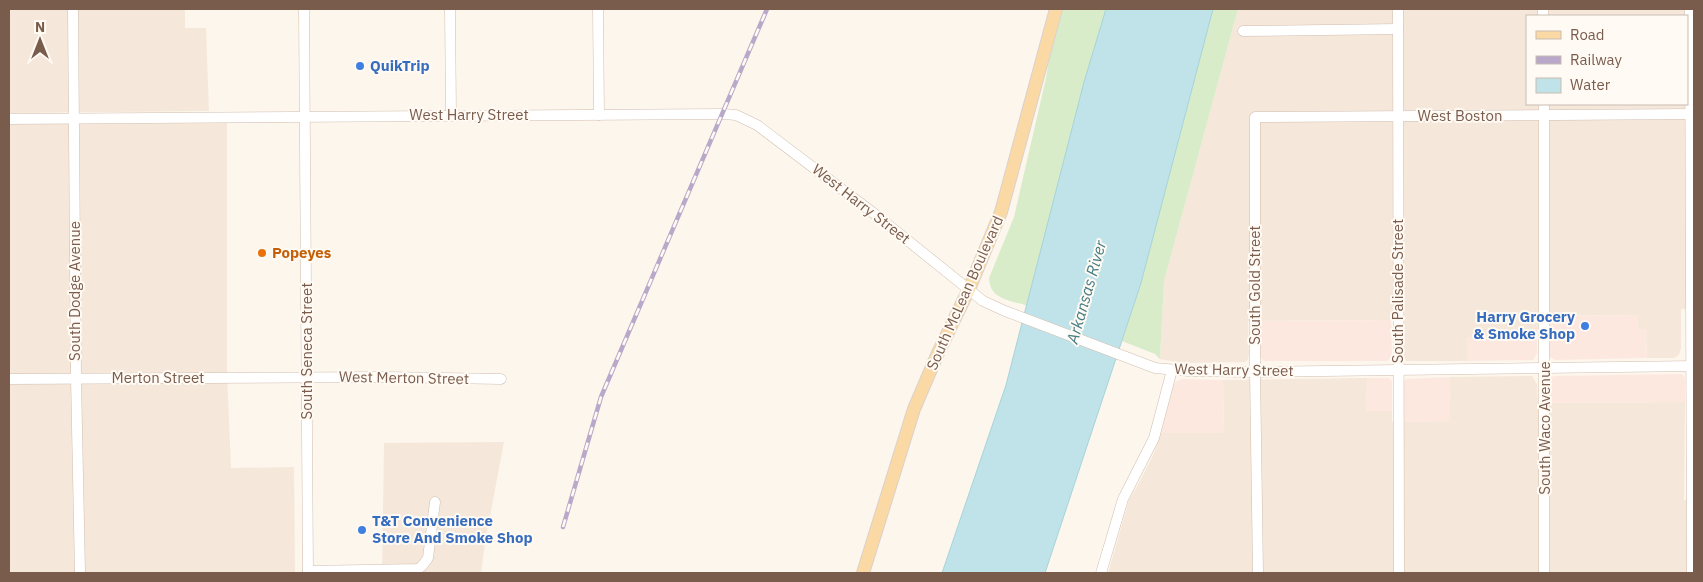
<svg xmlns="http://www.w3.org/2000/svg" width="1703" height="582" font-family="'IBM Plex Sans',sans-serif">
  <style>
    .residential { fill: #f5e8da; fill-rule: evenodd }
    .commercial { fill: #fde8e0 }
    .grass { fill: #d8ecc9 }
    .water { fill: #bfe3e8; stroke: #a5d3da }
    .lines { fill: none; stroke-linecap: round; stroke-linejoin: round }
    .minor-casing { stroke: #d1beb0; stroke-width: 11 }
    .major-casing { stroke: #dad1cd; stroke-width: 14 }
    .minor { stroke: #fff; stroke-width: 10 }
    .major { stroke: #fbd9a5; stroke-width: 12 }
    .rail-casing { stroke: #b9a8c9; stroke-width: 4.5 }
    .rail { stroke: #fffaf3; stroke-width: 2.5; stroke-dasharray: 8; stroke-linecap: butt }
    .shop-dot { fill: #3f7fe0; stroke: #fffaf3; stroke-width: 2 }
    .food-dot { fill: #e8710a; stroke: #fffaf3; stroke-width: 2 }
    .labels { text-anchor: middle; stroke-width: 4; stroke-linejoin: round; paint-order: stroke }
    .shop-label { font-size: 15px; font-weight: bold; fill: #366cbe; stroke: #fffaf3; text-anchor: start }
    .street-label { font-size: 15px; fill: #7a5c4d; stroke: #fffaf3 }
    .food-label { font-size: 15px; font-weight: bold; fill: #c56008; stroke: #fffaf3; text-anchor: start }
    .water-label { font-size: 16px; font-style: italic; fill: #437c86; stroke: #fffaf3 }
  </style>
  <rect width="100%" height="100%" fill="#fdf6ec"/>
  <!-- residential -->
  <g class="residential">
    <path d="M9,9H185V28H206L209,111L9,113Z"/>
    <path d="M1238,9H1694V309H1681V348L1679,355L1674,358H1647L1646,330L1638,329L1637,315L1538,316L1537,336L1467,337V361H1406L1402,354V320L1248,321L1249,354L1248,359L1245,362L1181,363L1160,359L1164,281ZM1527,16H1687V104H1527Z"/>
    <path d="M227,123V372L231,468L294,467L295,573H9V124Z"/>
    <path d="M1532,376L1537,384L1538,403L1685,402L1684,500H1694V573H1108L1129,500L1139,483L1154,453L1161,433L1224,432L1223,380L1367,378L1366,411H1392V422L1449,421L1450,377Z"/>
    <path d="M504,442L485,543L481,573H382L384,443Z"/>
  </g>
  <!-- commercial -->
  <g class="commercial">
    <path d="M1638,315V329H1646L1647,358L1556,360L1549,357L1548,316Z"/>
    <path d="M1391,320L1392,354L1391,358L1387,361H1264L1259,356V321Z"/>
    <path d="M1537,336V353L1533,360L1467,361V337Z"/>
    <path d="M1681,374L1684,376L1685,380V402L1548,403L1549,381L1551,377L1555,376Z"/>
    <path d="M1450,377L1449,421L1403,422L1404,382L1406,379Z"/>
    <path d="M1367,378H1389L1392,381V411H1366Z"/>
    <path d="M1183,379L1223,380L1224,433H1161L1174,384L1177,381Z"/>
  </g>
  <!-- grass -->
  <g class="grass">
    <path d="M1063,9H1106L1084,82L1028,306C1010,300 990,300 989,278L1014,217L1046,78L1049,60Z"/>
    <path d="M1213,9H1238L1164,281L1160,359L1155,354L1122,341L1141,283Z"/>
  </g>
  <!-- water -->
  <path class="water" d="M1106,9H1213L1141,283L1045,573H942L1006,385L1084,82Z"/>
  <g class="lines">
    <!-- minor casing -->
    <g class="minor-casing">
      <g id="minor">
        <path d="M73,9L76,378L80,573"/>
        <path d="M304,9L308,573"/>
        <path d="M450,9L451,115"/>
        <path d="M598,9L599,115"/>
        <path d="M1398,9L1399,573"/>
        <path d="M1543,9V16"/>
        <path d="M1690,9L1692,573"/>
        <path d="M1243,31L1398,29"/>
        <path d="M1544,104V573"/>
        <path d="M9,119L723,114L736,115L757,125L876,215L983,301L1005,311L1155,368L1189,371L1255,372L1694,366"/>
        <path d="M9,379L386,377L501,379"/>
        <path d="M308,571L418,569L422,566L428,558L435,502"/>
        <path d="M1101,573L1123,499L1154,438L1172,370"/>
        <path d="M1258,573L1255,372V117L1694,114"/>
      </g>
    </g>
    <!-- major casing -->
    <g class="major-casing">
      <path id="major" d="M863,573L914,409L938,353L969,289L1001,212L1056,9"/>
    </g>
    <!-- minor -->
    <use href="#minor" class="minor"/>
    <!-- major -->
    <use href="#major" class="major"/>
    <!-- rail casing -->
    <g class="rail-casing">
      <path id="rail" d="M563,527L601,397L767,9"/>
    </g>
    <!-- rail -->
    <use href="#rail" class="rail"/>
  </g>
  <!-- markers -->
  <g class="shop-dot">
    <circle cx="360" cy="66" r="5"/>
    <circle cx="1585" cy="326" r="5"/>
    <circle cx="362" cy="530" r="5"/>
  </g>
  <circle class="food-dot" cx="262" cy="253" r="5"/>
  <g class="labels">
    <!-- shop labels -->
    <g class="shop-label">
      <text x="370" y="71">QuikTrip</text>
      <text x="1575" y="322" text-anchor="end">Harry Grocery<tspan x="1575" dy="17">&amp; Smoke Shop</tspan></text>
      <text x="372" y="526">T&amp;T Convenience<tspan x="372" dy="17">Store And Smoke Shop</tspan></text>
    </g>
    <!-- street labels -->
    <g class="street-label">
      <text x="469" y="120">West Harry Street</text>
      <text x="1460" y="121">West Boston</text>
      <text transform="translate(861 204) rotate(38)" y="5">West Harry Street</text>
      <text transform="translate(1255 285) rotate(-90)" y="5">South Gold Street</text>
      <text transform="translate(75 291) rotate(-90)" y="5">South Dodge Avenue</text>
      <text transform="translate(1398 291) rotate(-90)" y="5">South Palisade Street</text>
      <text transform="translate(965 293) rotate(-66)" y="5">South McLean Boulevard</text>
      <text transform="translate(307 351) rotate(-90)" y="5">South Seneca Street</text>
      <text transform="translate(1234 370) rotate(1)" y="5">West Harry Street</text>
      <text x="158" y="383">Merton Street</text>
      <text transform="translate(404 378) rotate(1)" y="5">West Merton Street</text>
      <text transform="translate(1545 428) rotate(-90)" y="5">South Waco Avenue</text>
    </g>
    <!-- food labels -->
    <g class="food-label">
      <text x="272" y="258">Popeyes</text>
    </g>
    <!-- water labels -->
    <g class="water-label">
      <text transform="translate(1086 292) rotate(-74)" y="6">Arkansas River</text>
    </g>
  </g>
  <!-- border -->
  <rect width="1703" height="582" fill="none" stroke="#7a5c4d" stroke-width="20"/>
  <!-- legend -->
  <rect x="1526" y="15" width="162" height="90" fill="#fffaf3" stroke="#cabbb1"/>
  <rect x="1536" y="31" width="25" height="8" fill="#fbd9a5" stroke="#cabbb1"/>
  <text x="1570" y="40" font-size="15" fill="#7a5c4d">Road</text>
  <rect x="1536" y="56" width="25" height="8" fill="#b9a8c9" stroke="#cabbb1"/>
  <text x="1570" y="65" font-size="15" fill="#7a5c4d">Railway</text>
  <rect x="1536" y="78" width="25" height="15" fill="#bfe3e8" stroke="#cabbb1"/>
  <text x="1570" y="90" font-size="15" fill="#7a5c4d">Water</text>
  <!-- north arrow -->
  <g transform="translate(40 40)" stroke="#fffaf3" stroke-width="4" paint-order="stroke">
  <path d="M0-4L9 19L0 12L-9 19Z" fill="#7a5c4d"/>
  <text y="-8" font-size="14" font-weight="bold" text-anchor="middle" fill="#7a5c4d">N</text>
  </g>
</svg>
